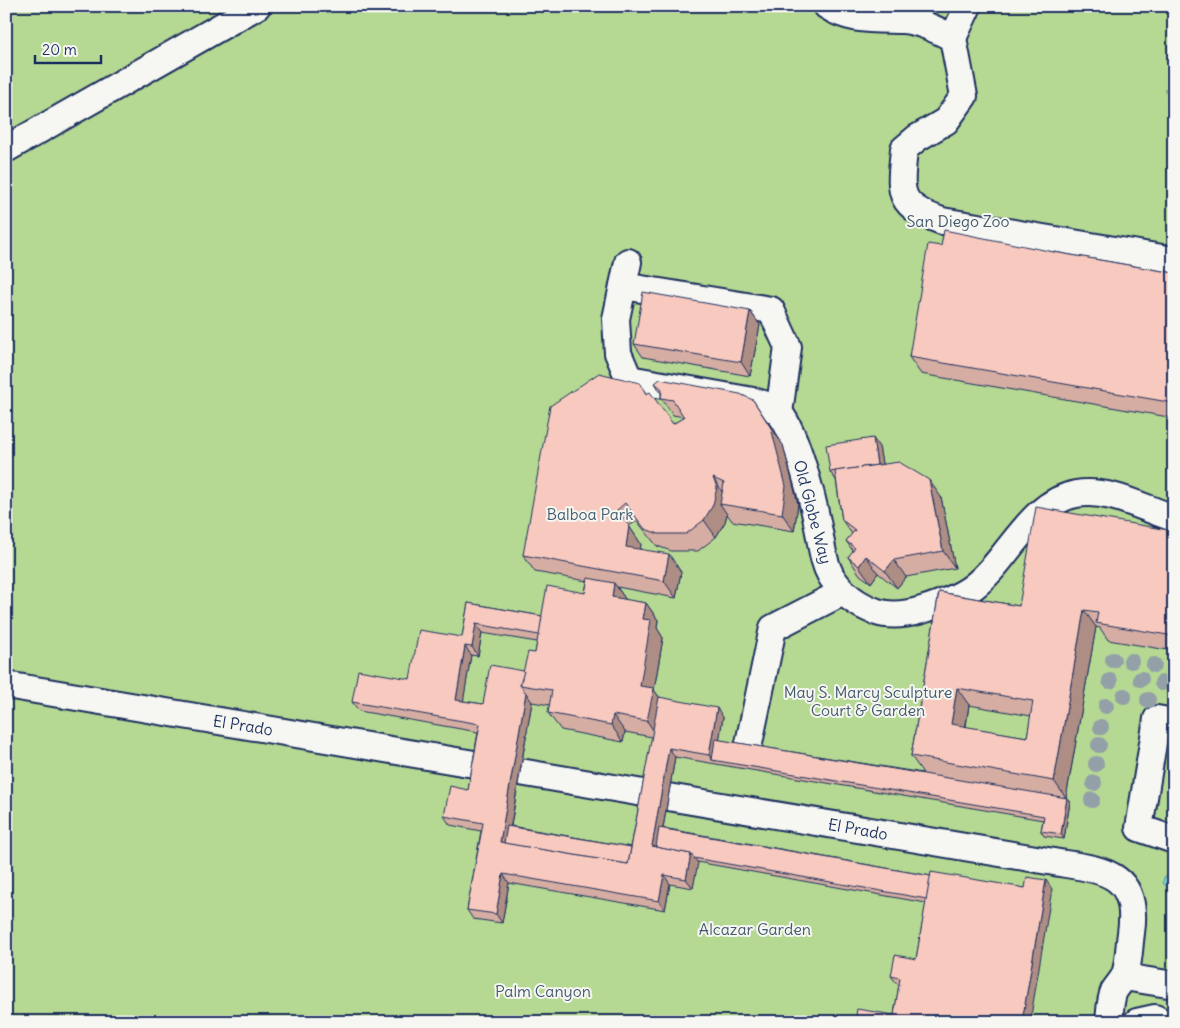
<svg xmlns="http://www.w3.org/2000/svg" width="1180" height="1028" font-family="Delius,sans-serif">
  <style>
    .green { fill: #b5d993; stroke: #688478 }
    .water { fill: #81d2d9; stroke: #5891a8 }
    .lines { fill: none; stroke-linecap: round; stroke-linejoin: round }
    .minor-casing { stroke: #1b2f5e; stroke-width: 30 }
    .minor { stroke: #f6f6f2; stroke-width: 26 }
    .tree { fill: #93a0a8 }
    .wall { fill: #d5ada3; stroke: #1b2f5e; fill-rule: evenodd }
    .shaded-wall { fill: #ae8d85; stroke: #1b2f5e }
    .building { fill: #f8c9be; stroke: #1b2f5e; fill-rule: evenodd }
    .labels { text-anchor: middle; stroke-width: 4; stroke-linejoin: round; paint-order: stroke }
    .park-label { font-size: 16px; fill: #425a6b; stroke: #f6f6f2 }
    .street-label { font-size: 16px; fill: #1b2f5e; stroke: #f6f6f2 }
  </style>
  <rect width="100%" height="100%" fill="#f6f6f2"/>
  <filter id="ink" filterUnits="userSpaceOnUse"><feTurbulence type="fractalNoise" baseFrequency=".02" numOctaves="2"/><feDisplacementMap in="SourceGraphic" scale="10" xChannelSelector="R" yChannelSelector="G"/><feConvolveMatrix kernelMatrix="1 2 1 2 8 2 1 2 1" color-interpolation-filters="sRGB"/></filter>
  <g filter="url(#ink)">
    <!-- green -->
    <rect class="green" x="6" y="6" width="1168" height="1016"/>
    <!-- water -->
    <path class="water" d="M1169,872L1174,873V896L1163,883L1164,877L1169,876Z"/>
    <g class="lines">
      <!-- minor casing -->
      <g class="minor-casing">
        <g id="minor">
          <path d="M827,6C851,22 875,19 902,20C920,21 937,30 953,38L968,6"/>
          <path d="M953,38L964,96L946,121L917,138L904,149C900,193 896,205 942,221L1174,260"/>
          <path d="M6,149L257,6"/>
          <path d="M628,262L616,319L618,353L629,379L753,401C763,404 773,406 780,414C797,434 814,504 819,532C822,547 823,562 831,576C842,594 857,605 877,612C892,617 908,614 922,610C938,605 960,597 973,587C1009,560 1029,503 1076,494C1109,488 1142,508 1174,518"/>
          <path d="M623,286L771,310L788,347L779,413"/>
          <path d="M6,685L480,765"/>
          <path d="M1174,722L1157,719L1139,828L1174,840"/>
          <path d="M748,748L773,628L843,592"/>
          <path d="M520,772L649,794"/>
          <path d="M668,797L1048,861C1098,870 1140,868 1131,933C1129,947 1129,962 1125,975C1122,981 1117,986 1114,991C1110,1000 1110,1013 1109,1022"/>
          <path d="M1124,977L1174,985"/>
          <path d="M1137,1022L1155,1018L1162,1022"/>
        </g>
      </g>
      <!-- minor -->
      <use href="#minor" class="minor"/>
    </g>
    <!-- trees -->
    <g class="tree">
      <circle cx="1113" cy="660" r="8"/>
      <circle cx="1131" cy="661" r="8"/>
      <circle cx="1154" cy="665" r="8"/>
      <circle cx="1141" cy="679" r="8"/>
      <circle cx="1110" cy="681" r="8"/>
      <circle cx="1162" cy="683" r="8"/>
      <circle cx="1124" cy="696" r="8"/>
      <circle cx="1148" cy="700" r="8"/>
      <circle cx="1106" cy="706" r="8"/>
      <circle cx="1101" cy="727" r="8"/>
      <circle cx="1099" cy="745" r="8"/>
      <circle cx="1096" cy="764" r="8"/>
      <circle cx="1094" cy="783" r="8"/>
      <circle cx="1092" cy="800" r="8"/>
    </g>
    <!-- wall -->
    <g class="wall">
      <path d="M941,246L1054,252L1174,273V418L921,374L909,357Z"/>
      <path d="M750,311L760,325L750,376L643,357L634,344Z"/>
      <path d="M640,383L647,393L673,424L684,417L673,415L661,398V393L655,383L783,445L798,504L794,531L732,521L727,514L725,522L716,537L698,551H671L657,546L637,521L629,526L641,544L640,550L681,572L676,598L617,587L626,600L646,603L658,620L657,628L663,638L654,690L659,697L723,717L719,740L923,773L911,756L939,592L1019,606L1174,531V651L1108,640L1100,628L1096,627L1066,798L1070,802L1064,839L1044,836L1041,831L1043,820L675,757L663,828L931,876L1025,888L1052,889L894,1015L899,985H898L891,976L916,959L926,903L697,862L693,888L670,884L665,910L509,883L502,923L473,919L467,910L481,831L450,825L444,816L468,790L478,732L359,711L352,702L410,679L462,637L468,603L542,616L585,593L587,581L535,572L523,555ZM482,633L537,642L535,653L524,671L483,704L463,701L471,655L478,656ZM532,702L550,705L548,713L561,730L623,742L625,732L652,737L631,847L511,826ZM969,705L1031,716L1027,737L966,727Z"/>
      <path d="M879,447L882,464L941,497L955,568L906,577L897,588L878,573L871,583L860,575L848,557L853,551L846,541L852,534L842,520L836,480L830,472Z"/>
    </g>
    <!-- shaded-wall -->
    <g class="shaded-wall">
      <path d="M750,311L760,325L750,376L741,362Z"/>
      <path d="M753,400L783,445L798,504L794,531L782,514Z"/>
      <path d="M873,438L879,447L884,474L877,465Z"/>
      <path d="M713,478L725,496L720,504L727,514L725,522L716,537L704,520Z"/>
      <path d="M929,480L941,497L955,568L943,551Z"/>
      <path d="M629,526L641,544L638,564L626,547Z"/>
      <path d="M669,554L681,572L676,598L664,581Z"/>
      <path d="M866,556L878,573L871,583L859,566Z"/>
      <path d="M894,560L906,577L897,588L885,571Z"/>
      <path d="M614,583L626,600L612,597Z"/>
      <path d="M646,603L658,620L657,628L663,638L654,690L666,706L659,739L647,721L640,686L643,619Z"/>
      <path d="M1084,610L1096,627L1066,798L1054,781Z"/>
      <path d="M476,624L482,633L478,656L472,647Z"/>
      <path d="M465,646L471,655L462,709L456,700Z"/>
      <path d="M957,688L969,705L963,742L951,724Z"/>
      <path d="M526,693L532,702L507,847L500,842Z"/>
      <path d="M717,708L723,717L716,761L712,760L709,755Z"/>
      <path d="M613,715L625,732L623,742L611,725Z"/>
      <path d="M669,748L675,757L659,851L652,846Z"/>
      <path d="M1067,798L1070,802L1064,839L1061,834Z"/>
      <path d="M691,854L698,863L693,888L686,879Z"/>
      <path d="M503,874L509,883L502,923L496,914Z"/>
      <path d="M664,875L670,884L665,910L659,901Z"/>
      <path d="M1046,880L1052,889L1030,1022H1022Z"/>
    </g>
    <!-- building -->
    <g class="building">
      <path d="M1174,87V107H1172L1165,89Z"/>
      <path d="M944,230L1054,252L1174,273V403L909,357L928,244L941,246Z"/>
      <path d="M643,292L750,311L741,362L634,344Z"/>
      <path d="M599,373L640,383L646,394L650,392L673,424L684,417L673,400L661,398L662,389L655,383L660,379L740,394L753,400L771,428L786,486L782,514L720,504L724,483L713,478L717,487L713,505L704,520L686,534H659L645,529L625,503L617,510L629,526L626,547L669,554L664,581L523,555L550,406Z"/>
      <path d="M873,438L877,465L830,472L826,445Z"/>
      <path d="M899,462L929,480L943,551L894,560L885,571L866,556L859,566L848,557L855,548L846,541L855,530L842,520L835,471Z"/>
      <path d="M1036,507L1174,531V636L1096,623L1098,612L1084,610L1054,781L911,756L939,592L1019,606ZM957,688L1033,701L1027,737L951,724Z"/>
      <path d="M588,578L614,583L612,597L646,603L643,619L651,620L640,686L654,688L647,721L613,715L611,725L548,713L552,690L520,685L528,652L535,653L547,586L585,593Z"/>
      <path d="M468,603L542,616L539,635L476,624L472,647L465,646L456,700L483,704L490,665L524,671L520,685L526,693L500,842L628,864L659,697L717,708L709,755L669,748L652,846L691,854L686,879L664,875L659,901L503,874L496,914L467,910L483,823L444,816L450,786L468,790L480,724L352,702L358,670L410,679L419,630L462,637Z"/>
      <path d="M715,739L1067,798L1061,834L1041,831L1044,816L712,760Z"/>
      <path d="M507,826L631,847L628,864L504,843Z"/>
      <path d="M659,828L931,876L927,899L694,858L691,854L656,847Z"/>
      <path d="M931,872L1025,888L1027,877L1046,880L1022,1022H855L857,1009L894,1015L900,978L891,976L895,955L916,959Z"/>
    </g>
  </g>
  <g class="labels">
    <!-- park labels -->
    <g class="park-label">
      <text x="958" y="227">San Diego Zoo</text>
      <text x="590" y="520">Balboa Park</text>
      <text x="868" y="698">May S. Marcy Sculpture<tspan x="868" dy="18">Court &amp; Garden</tspan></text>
      <text x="755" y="935">Alcazar Garden</text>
      <text x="543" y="997">Palm Canyon</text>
    </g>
    <!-- street labels -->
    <g class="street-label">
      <text transform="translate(813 512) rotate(75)" y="6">Old Globe Way</text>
      <text transform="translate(243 725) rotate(9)" y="6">El Prado</text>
      <text transform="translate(858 829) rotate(10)" y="6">El Prado</text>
    </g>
  </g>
  <!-- margin -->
  <rect width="1180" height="1028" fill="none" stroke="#f6f6f2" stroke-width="25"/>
  <rect x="12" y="12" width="1155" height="1003" fill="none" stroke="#1b2f5e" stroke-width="2" filter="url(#ink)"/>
  <!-- scale -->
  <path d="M35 55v8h66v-8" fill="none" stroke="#1b2f5e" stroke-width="2.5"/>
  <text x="42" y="55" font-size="15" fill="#1b2f5e" stroke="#f6f6f2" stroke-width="4" paint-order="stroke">20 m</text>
</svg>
